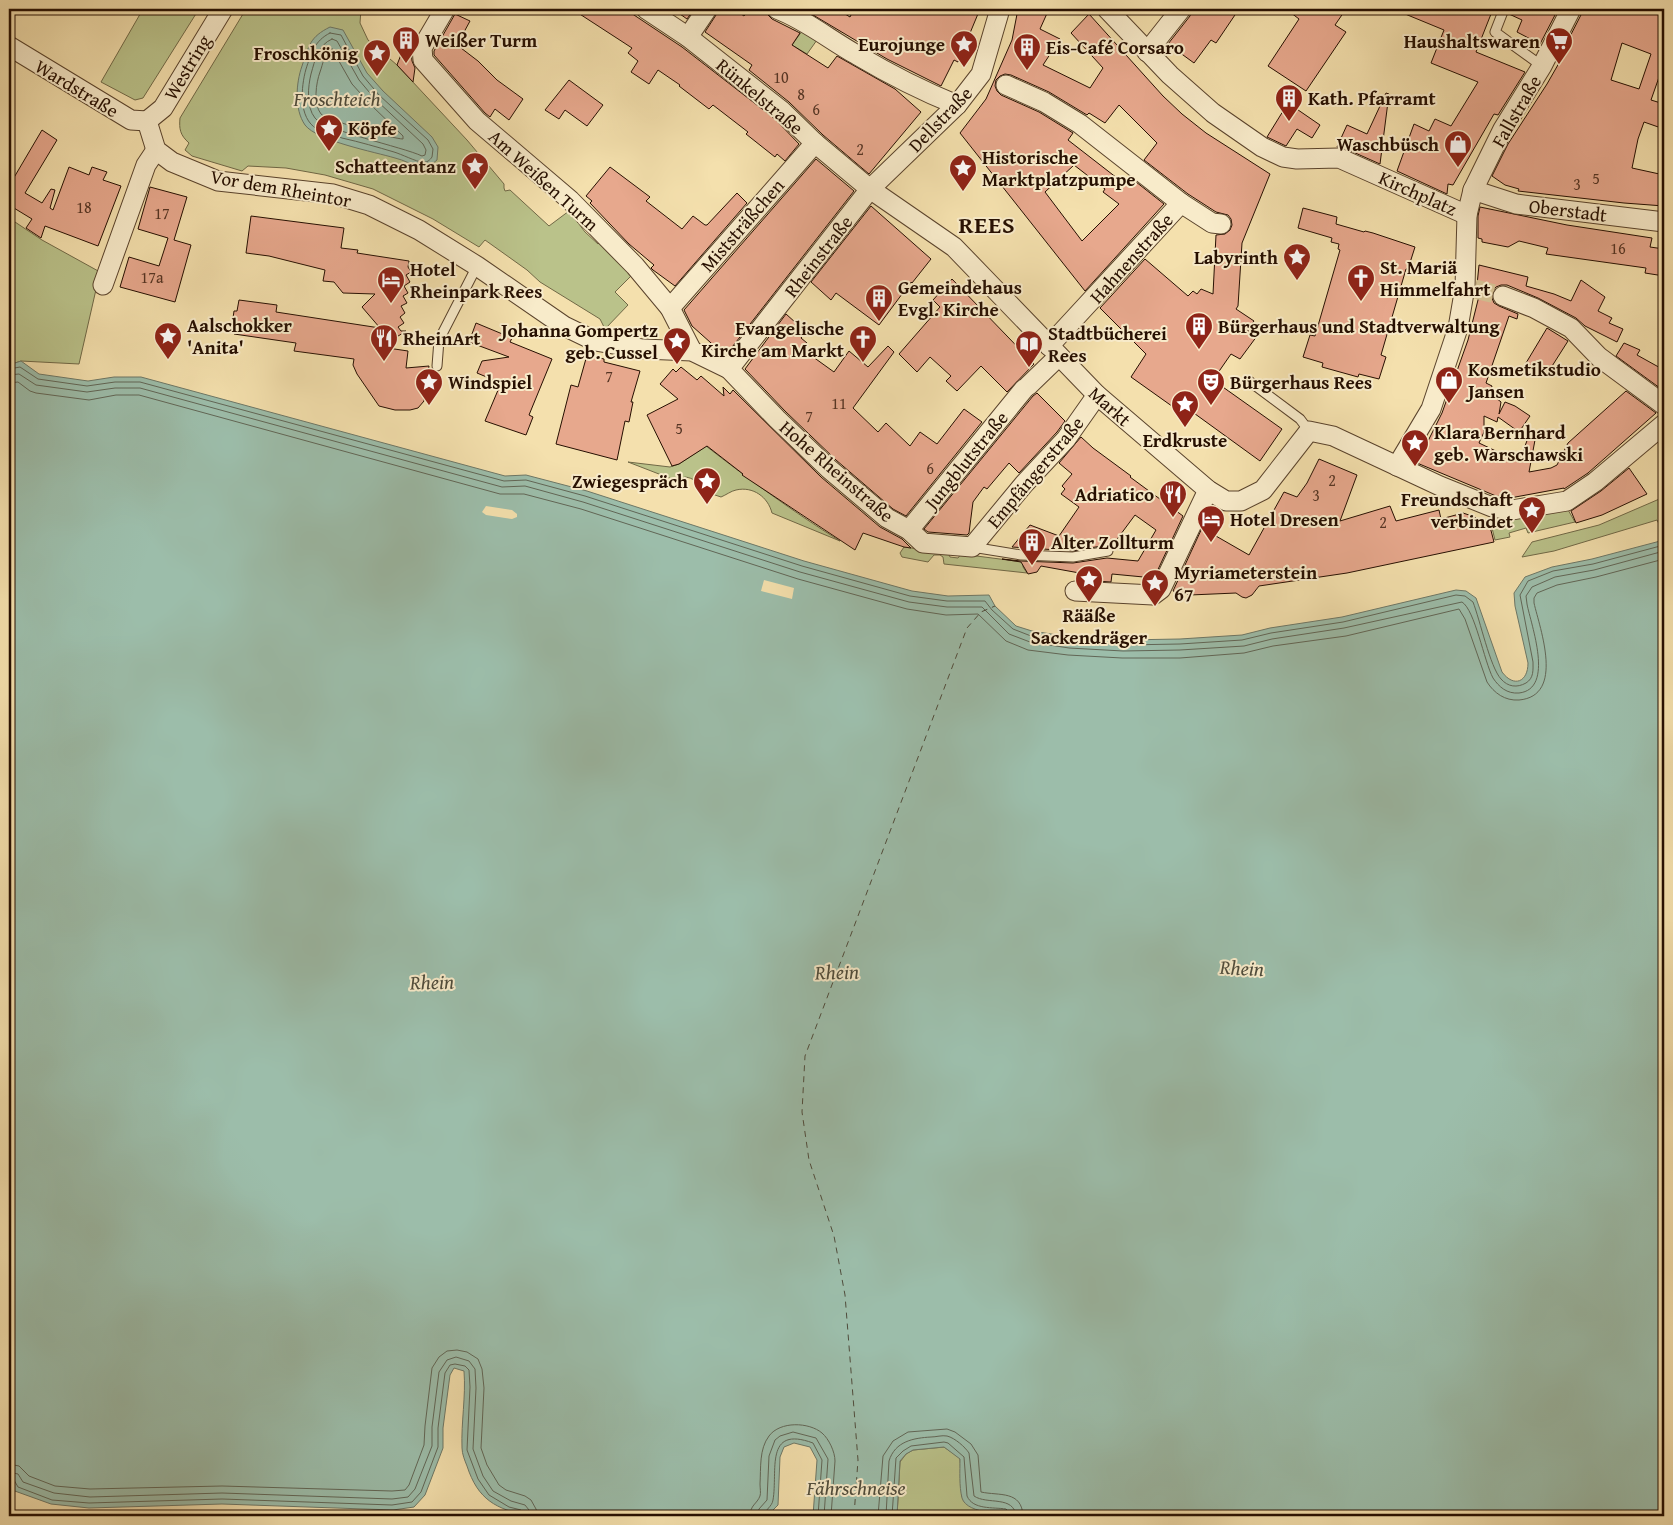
<svg xmlns="http://www.w3.org/2000/svg" width="1673" height="1525" font-family="'Gentium Book Plus',serif">
  <style>
    .green { fill: #bac28a; stroke: #706846 }
    .water { fill: #9cbdaa; stroke: #6d7766 }
    .pier { fill: #f4e0ad }
    .lines { fill: none; stroke-linecap: round; stroke-linejoin: round }
    .shore { stroke: #616656; stroke-width: 1 }
    .ferry { stroke: #4f4c3c; stroke-width: 1; stroke-dasharray: 6 5; stroke-linecap: butt }
    .building { fill: #e7a88d; stroke: #260f01; fill-rule: evenodd }
    .minor-tunnel { stroke: #d5c193; stroke-width: 19; stroke-dasharray: 19 9; stroke-linecap: butt }
    .service-casing { stroke: #5a432c; stroke-width: 11 }
    .minor-casing { stroke: #5a432c; stroke-width: 21 }
    .service { stroke: #f8ebca; stroke-width: 9 }
    .minor { stroke: #f8ebca; stroke-width: 19 }
    .labels { text-anchor: middle; stroke-width: 4; stroke-linejoin: round; paint-order: stroke }
    .number-label { font-size: 16px; fill: #563524 }
    .poi-label { font-size: 19px; font-weight: bold; fill: #260f01; stroke: #f8ebca; text-anchor: start }
    .street-label { font-size: 19px; fill: #260f01; stroke: #f8ebca }
    .water-label { font-size: 20px; font-style: italic; fill: #4f4c3c; stroke: #f8ebca }
    .district-label { font-size: 24px; font-weight: bold; letter-spacing: 1px; fill: #260f01; stroke: #f8ebca }
  </style>
  <rect width="100%" height="100%" fill="#f4e0ad"/>
  <filter id="stains"><feTurbulence type="fractalNoise" baseFrequency=".004" numOctaves="4"/><feColorMatrix values="0 0 0 0 .2 0 0 0 0 .09 0 0 0 0 .02 0 0 0 .5 -.17"/></filter>
  <radialGradient id="worn" r=".72"><stop offset=".6" stop-color="#630" stop-opacity="0"/><stop offset="1" stop-color="#630" stop-opacity=".3"/></radialGradient>
  <!-- green -->
  <g class="green">
    <path d="M143,9H199L143,98L135,100L101,82Z"/>
    <path d="M246,9H361L360,23L368,40L397,65L467,140L504,184V188L505,191L510,190L549,226L569,211L585,232L598,244L600,242L631,276L615,292L628,305L605,329L600,319L540,282L527,270L485,240L479,247L433,219L373,189L325,175L286,168L248,166L242,171L192,156L185,150L189,143C180,135 179,129 180,118Z"/>
    <path d="M802,31L817,40L807,54L792,45Z"/>
    <path d="M9,218L42,240L100,272L79,364L21,361L9,365Z"/>
    <path d="M706,446C750,480 792,511 840,541L772,513C768,497 753,486 736,490C731,491 726,495 721,497L700,490C697,482 694,478 685,477L677,481L628,462L670,467L679,464Z"/>
    <path d="M1664,497V525L1660,526L1657,520L1554,551L1522,557L1532,542L1599,525Z"/>
    <path d="M1567,508L1575,522L1528,533L1526,528L1509,533L1510,537L1495,540L1490,520L1517,518Z"/>
    <path d="M904,547L948,553L950,557L958,558L961,554L1023,562V567L1027,573L944,564L943,557L940,555H934L928,562L902,557L900,553Z"/>
    <path d="M944,1447L960,1458L962,1497L1038,1516H897L900,1462L906,1454L913,1450Z"/>
  </g>
  <!-- water -->
  <g class="water">
    <path d="M330,27L343,30L367,73L383,91L432,137L438,147L437,160C432,164 427,169 420,167C412,165 404,160 395,158C375,152 317,141 305,125C294,109 296,83 302,66C309,45 310,37 330,27Z"/>
    <path d="M21,361L39,374L88,381L114,377H141L505,476L526,475L587,491L804,561L912,591L948,596L989,595L995,606L1016,626L1032,631L1070,637L1123,640L1180,639L1242,635L1270,628L1342,617L1456,590L1466,591L1476,598L1502,672C1514,688 1528,682 1528,663L1515,606L1514,593L1525,577L1552,567L1592,559L1664,540V1516H1024C1009,1514 967,1515 962,1498C959,1486 960,1471 960,1459L944,1447L913,1450L906,1454L900,1461L897,1516H813L817,1460L810,1447L794,1443L784,1447L780,1457L778,1505L767,1516H529C496,1509 478,1500 467,1466C465,1461 462,1454 462,1448C461,1422 466,1397 464,1371L454,1368L450,1375L443,1428V1448L425,1495L414,1507L393,1510L222,1504L89,1508L51,1504L12,1490L9,1470V365Z"/>
  </g>
  <!-- pier -->
  <g class="pier">
    <path d="M486,506L512,510L517,514V517L512,519L486,515L482,512Z"/>
    <path d="M764,580L794,588L792,599L761,591Z"/>
  </g>
  <g class="lines">
    <!-- shore -->
    <g class="shore">
      <path d="M330,33L341,35L363,76L379,95L428,140L433,149L432,157C430,160 427,163 422,162C417,162 401,154 394,152C377,147 360,142 342,138C334,135 324,133 317,129C298,118 301,87 306,69C311,54 314,41 330,33Z"/>
      <path d="M332,39L337,41L359,80L375,99L423,144L426,150L425,155L422,156C403,147 323,130 315,118C306,107 308,86 311,74C315,60 318,45 332,39Z"/>
      <path d="M332,49L352,84L370,104L403,136V139C394,139 326,120 321,114C313,104 316,83 320,72C323,64 324,53 332,49Z"/>
      <path d="M9,369L20,367L38,379L87,386L115,382H140L504,481L526,480L585,496L802,566L910,596L947,601H985L992,610L1013,629L1031,636L1070,642L1123,645L1180,644L1242,640L1271,633L1343,622L1456,595L1465,596L1473,602C1480,620 1490,667 1501,679C1508,687 1517,688 1526,683C1534,678 1533,670 1533,662L1520,595L1528,581L1553,571L1593,564L1664,545"/>
      <path d="M9,375L19,374L36,385L87,392L115,388H140L502,487L525,486L583,502L800,572L909,602L947,607H982L1009,634L1030,642L1069,648L1123,651L1180,650L1244,646L1272,639L1344,628L1462,602C1475,610 1484,661 1493,678C1499,687 1507,694 1519,693C1555,689 1531,625 1527,604L1526,596L1532,587L1555,577L1594,570L1664,551"/>
      <path d="M9,383L18,382L30,391L36,393L89,400L116,395H139L500,494H524L581,509L798,579L907,609L946,615L978,614L1006,641L1028,650L1068,655L1122,658H1180L1244,653L1273,646L1346,636L1459,609L1465,619L1487,682C1494,693 1505,701 1519,700C1565,696 1540,629 1534,603V598L1537,593L1557,585L1596,577L1664,559"/>
      <path d="M9,1464L19,1466L29,1476L55,1486L90,1489L222,1486L392,1491L405,1490L409,1485L424,1445L425,1426L432,1368L439,1357L447,1351L457,1350L467,1352L478,1359L482,1369L484,1388L481,1448L487,1465L499,1485L506,1490L525,1496L531,1500L536,1509L538,1516"/>
      <path d="M9,1472L18,1474L23,1482L54,1493L90,1497L222,1493L392,1499L408,1497L415,1489L432,1446V1427L439,1372L447,1360L456,1357L469,1361L475,1369L476,1388L473,1449L483,1476L493,1491L511,1501L525,1505L529,1510L530,1516"/>
      <path d="M9,1478L14,1480L18,1487L52,1500L89,1503L222,1499L392,1505L412,1502L421,1492L438,1447V1428L445,1373L450,1365L455,1364L465,1366L469,1370L470,1387L467,1450L478,1479L489,1495L509,1507L521,1510L524,1516"/>
      <path d="M750,1516C750,1505 757,1504 760,1496C761,1493 760,1488 760,1484C761,1468 759,1449 769,1436C780,1421 809,1422 822,1433C829,1439 835,1452 835,1461L831,1516"/>
      <path d="M757,1516L759,1509L767,1500L769,1456L775,1440L780,1436L793,1432L816,1438L828,1459L824,1516"/>
      <path d="M764,1516C765,1509 772,1507 773,1500C778,1471 764,1425 813,1443L822,1460L818,1516"/>
      <path d="M878,1516L883,1456L893,1441L908,1432L947,1429L955,1432L971,1444L978,1455L981,1492C999,1496 1022,1490 1023,1516"/>
      <path d="M886,1516L889,1461C895,1441 914,1438 931,1437C936,1437 942,1435 947,1436C955,1438 965,1447 969,1453L974,1496C987,1505 1014,1495 1016,1516"/>
      <path d="M892,1516L896,1458L903,1451L911,1446L944,1442L948,1443L964,1457L967,1496C973,1510 993,1507 1006,1509L1009,1512L1010,1516"/>
    </g>
    <!-- ferry -->
    <path class="ferry" d="M854,1516L858,1460L845,1295L834,1236L809,1160L802,1112L805,1056L967,628L981,612L995,606"/>
  </g>
  <!-- building -->
  <g class="building">
    <path d="M572,9H625L682,47L775,119L799,144L785,161L777,154L775,157L746,134L748,132L713,105L709,109L679,86L680,85L658,70L649,84L631,72L638,61L628,53L632,48Z"/>
    <path d="M673,9H694L687,19Z"/>
    <path d="M718,9H734L744,16L750,9H766L768,15L772,19L800,33L792,45L828,68L837,56L895,89L921,112L869,174L823,135L789,102L749,70L752,65L705,32L716,15Z"/>
    <path d="M803,9H837L850,17L854,9H980L958,62L954,60L941,86L887,59Z"/>
    <path d="M1018,9H1049L1040,29L1060,39L1043,65L1090,88L1103,68L1071,33L1089,14L1163,96L1182,114L1206,133L1270,174L1242,243L1238,306L1236,309L1254,321L1247,330L1257,336L1240,359L1231,354L1213,380L1282,429L1260,461L1180,403L1176,409L1131,377L1146,354L1100,308L1145,259L1188,296L1193,291L1197,294L1201,289L1213,294L1216,235L1225,234L1230,230L1232,225L1231,219L1228,215L1216,212L1188,194L1144,160L1157,143L1119,105L1105,123L1089,113L1087,115L1049,92L1011,75L1005,74L1000,76L996,80L995,86L997,91L1001,95L1039,112L1073,133L1068,140L1126,185L1131,178L1164,204L1085,291L960,133L986,99L1012,40ZM1074,165L1105,189L1103,192L1119,204L1082,241L1045,192Z"/>
    <path d="M1192,9H1239L1216,43L1211,40L1194,63L1168,44L1190,16Z"/>
    <path d="M1286,9H1346L1335,25L1346,32L1306,91L1268,66L1299,19Z"/>
    <path d="M1393,9H1493L1476,52L1525,72L1498,115L1494,114L1453,185L1448,184L1447,194L1397,171L1414,124L1429,131L1435,119L1451,126L1478,82L1431,63L1444,30Z"/>
    <path d="M1510,9H1557L1555,15L1540,44L1517,32L1522,20L1509,14Z"/>
    <path d="M1584,9H1664V63L1651,100L1664,104V129L1644,122L1638,139L1632,168L1664,175V206L1624,203L1518,191L1519,189L1505,185L1492,176L1508,144L1547,84L1563,56L1561,54ZM1622,43L1651,54L1639,89L1611,80Z"/>
    <path d="M455,14L470,21L457,45L478,61L497,80L523,99L509,120L495,109L490,117L485,113L434,55V51Z"/>
    <path d="M406,50L411,51L412,61L415,68L413,82L397,65L402,52Z"/>
    <path d="M569,80L603,105L587,126L565,110L559,119L545,110Z"/>
    <path d="M1386,93L1389,94L1380,164L1344,148L1337,147L1347,125L1367,134Z"/>
    <path d="M1288,103L1320,125L1312,138L1297,129L1286,146L1267,137Z"/>
    <path d="M42,130L57,140L25,193L42,203L51,189L55,190L50,208L53,210L69,167L89,175L92,167L107,172L103,180L121,186L98,246L45,226L41,238L26,228L32,219L9,205V186Z"/>
    <path d="M816,159L854,191L729,351H720L692,326L684,310Z"/>
    <path d="M610,167L650,197L646,201L682,229L693,216L705,225H707L737,193L747,203L675,286L653,270L651,268L654,265L629,244L590,203L592,201L586,196Z"/>
    <path d="M150,187L187,197L174,240L191,245L175,302L120,287L129,257L159,266L168,238L138,229Z"/>
    <path d="M871,206L931,259L912,283L911,282L879,325L836,293L831,300L811,282Z"/>
    <path d="M1480,207L1567,225L1652,238L1650,247L1664,249V276L1645,273L1646,268L1546,254L1548,248L1519,241L1508,247L1482,242V239L1478,238V216Z"/>
    <path d="M1303,208L1337,217L1336,224L1364,232L1365,231L1373,233L1415,247L1408,269H1406L1381,355L1386,357L1379,379L1359,374L1358,377L1322,367L1323,363L1303,357L1310,335L1315,336L1340,250L1338,249L1339,244L1331,242L1332,238L1298,228Z"/>
    <path d="M251,216L344,228L341,248L358,250L357,253L409,261L408,267L411,272L406,275L410,282L404,286L408,293L403,296L407,303L401,306L405,313L400,317L404,323L398,327L401,331H406L381,347L408,351L406,368L429,366L424,401L418,408L410,410H395L379,406L357,374L353,365L354,359L294,351L296,343L234,334L235,326L232,325L234,311H237L239,300L277,305L276,312L380,328L362,307L375,294L343,293L334,282L323,281L325,270L269,256L246,253Z"/>
    <path d="M1479,265L1528,277L1526,286L1554,294L1571,301L1581,280L1605,297L1598,311L1612,318L1609,323L1623,329L1617,342L1585,326L1576,318L1538,298L1507,285H1501L1496,287L1492,292V298L1494,303L1499,306L1518,314L1517,319L1509,316L1486,383L1492,386L1490,393L1501,402L1499,414L1505,402L1515,406L1530,416L1519,432L1498,417L1497,422L1484,416V432L1479,443L1519,462L1528,438L1535,440L1529,472L1551,468L1557,465L1568,443L1626,391L1656,413L1588,473L1564,489V488L1510,498L1496,496L1417,463L1442,413L1468,340L1479,296L1476,295Z"/>
    <path d="M952,279L1034,364L1007,392L981,366L957,391L946,381L951,376L930,357L917,372L899,354L940,307L933,300Z"/>
    <path d="M786,314L806,332L801,338L807,343L802,349L834,372L849,351L868,367L888,346L894,352L853,408L878,432L886,423L910,446L920,432L937,444L964,409L982,422L906,516L893,509L836,460L785,411L745,369Z"/>
    <path d="M476,323L512,338L510,342L552,359L529,415L533,417L526,435L485,421L501,383L477,373L482,361L509,357L469,342Z"/>
    <path d="M1547,328L1568,341L1547,374L1526,363Z"/>
    <path d="M1624,343L1640,350L1637,355L1664,370V391L1616,356Z"/>
    <path d="M587,355L604,359V362L640,371L631,402H633L629,422L625,421L617,460L556,444L571,385L578,387Z"/>
    <path d="M681,367L697,380L701,376L724,396L723,387L730,394L733,390L821,477L880,527L902,539L911,548L904,547L863,533L855,550L742,475L743,474L707,446L679,464L672,466L647,415L678,399L660,384L673,369L676,372Z"/>
    <path d="M1037,393L1065,421L1057,432L1019,473L1009,463L987,489L984,487L973,502L969,533L967,535L928,532L924,529L1033,396Z"/>
    <path d="M1081,437L1093,448L1131,476L1130,477L1183,516L1154,578L1112,574L1111,582L1095,581L1096,576L1041,566L1037,572L1028,574L1021,562L1002,559L1021,561L1073,563L1107,558L1138,561L1156,530L1135,515L1112,546L1107,545L1073,551L1012,547L1030,525L1059,536L1079,507L1061,494L1065,489L1062,486L1072,474L1059,463Z"/>
    <path d="M1319,459L1357,475L1340,521L1390,506L1396,521L1439,510L1441,519L1463,513L1475,517L1480,522L1488,519L1494,542L1347,573L1259,586L1252,595L1246,598L1242,597L1236,593L1190,595L1173,591L1202,528L1249,555L1284,492L1297,497L1307,483Z"/>
    <path d="M1629,468L1647,494L1602,515L1576,523L1571,511L1601,491Z"/>
  </g>
  <g class="lines">
    <!-- minor-tunnel -->
    <path class="minor-tunnel" d="M1475,289L1503,296"/>
    <!-- service casing -->
    <g class="service-casing">
      <g id="service">
        <path d="M1504,9L1495,32L1542,66"/>
        <path d="M437,366L439,340L477,266"/>
        <path d="M1249,381L1300,419L1309,431"/>
        <path d="M972,547L1021,555L1073,557L1108,551"/>
      </g>
    </g>
    <!-- minor casing -->
    <g class="minor-casing">
      <g id="minor">
        <path d="M445,9L422,48L423,60L477,121L570,200L635,266L670,308L692,351"/>
        <path d="M646,9L688,37L782,111L815,143L870,189L954,247L1097,395L1208,490L1226,501H1241L1263,490L1309,431L1333,436L1440,486L1492,507L1512,510L1567,501L1595,482L1664,424"/>
        <path d="M777,9C806,20 830,40 857,55C889,74 922,91 957,105"/>
        <path d="M1107,9L1170,75L1213,113L1262,147L1283,157L1297,159L1339,158L1467,215"/>
        <path d="M688,37L707,9"/>
        <path d="M9,46L131,120L147,121"/>
        <path d="M1147,52L1181,9"/>
        <path d="M1006,85L1044,102L1080,124L1181,203"/>
        <path d="M147,121L156,150L172,162L218,181L333,194L369,205L419,230L477,266L564,326L595,341L643,349L692,351L729,369L777,419L828,468L887,518L909,530L923,543L972,547L1024,484L1066,439L1097,395"/>
        <path d="M147,121L163,108L223,9"/>
        <path d="M1473,190L1516,204L1664,222"/>
        <path d="M103,285L146,165L156,150"/>
        <path d="M1503,296L1534,308L1571,328L1599,357L1664,405"/>
        <path d="M670,308L815,143"/>
        <path d="M1049,346L1181,203L1212,223L1221,224"/>
        <path d="M729,369L870,189L957,105L981,74L1000,9"/>
        <path d="M1028,386L1059,356"/>
        <path d="M1397,466L1431,409L1458,328L1465,287L1467,215L1473,190L1503,129L1542,66L1571,9"/>
        <path d="M909,530L1024,389"/>
        <path d="M1075,591L1153,595L1161,589L1208,490"/>
      </g>
    </g>
    <!-- service -->
    <use href="#service" class="service"/>
    <!-- minor -->
    <use href="#minor" class="minor"/>
  </g>
  <!-- icons -->
  <defs>
    <g id="building-pin" transform="scale(1.4375)"><path d="M0 17L-7.5 6A9.5 9.5 0 1 1 7.5 6Z" fill="#8f2418" stroke="#f8ebca"/><path d="M-4-6H4V6H1V3H-1V6H-4ZM-2.5-4.3h1.7v1.8h-1.7ZM.8-4.3h1.7v1.8H.8ZM-2.5-1h1.7V.8h-1.7ZM.8-1h1.7V.8H.8Z" fill="#fff"/></g>
    <g id="supermarket-pin" transform="scale(1.4375)"><path d="M0 17L-7.5 6A9.5 9.5 0 1 1 7.5 6Z" fill="#8f2418" stroke="#f8ebca"/><path d="M-6-5.5h2.5l.6 2H6L4.5 2H-2.5L-4.4-4H-6ZM-1.5 3.2a1.3 1.3 0 1 0 .1 0ZM3 3.2a1.3 1.3 0 1 0 .1 0Z" fill="#fff"/></g>
    <g id="sight-pin" transform="scale(1.4375)"><path d="M0 17L-7.5 6A9.5 9.5 0 1 1 7.5 6Z" fill="#8f2418" stroke="#f8ebca"/><path d="M0-6L1.8-2.2L6-1.7L2.9 1.2L3.7 5.4L0 3.3L-3.7 5.4L-2.9 1.2L-6-1.7L-1.8-2.2Z" fill="#fff"/></g>
    <g id="shop-pin" transform="scale(1.4375)"><path d="M0 17L-7.5 6A9.5 9.5 0 1 1 7.5 6Z" fill="#8f2418" stroke="#f8ebca"/><path d="M-5-2.5h2.3a2.7 3.5 0 0 1 5.4 0H5L5.5 6h-11ZM-1.5-2.5h3a1.5 2.3 0 0 0-3 0Z" fill="#fff"/></g>
    <g id="church-pin" transform="scale(1.4375)"><path d="M0 17L-7.5 6A9.5 9.5 0 1 1 7.5 6Z" fill="#8f2418" stroke="#f8ebca"/><path d="M-1.2-6h2.4v3.5h3.3v2.4h-3.3V6h-2.4V-.1h-3.3v-2.4h3.3Z" fill="#fff"/></g>
    <g id="hotel-pin" transform="scale(1.4375)"><path d="M0 17L-7.5 6A9.5 9.5 0 1 1 7.5 6Z" fill="#8f2418" stroke="#f8ebca"/><path d="M-6-4.5h1.5V1H6V5H4.5V3h-9V5H-6ZM-4 0a1.8 1.8 0 1 1 3.6 0ZM.5 0V-2.5h3Q6-2.5 6 0Z" fill="#fff"/></g>
    <g id="restaurant-pin" transform="scale(1.4375)"><path d="M0 17L-7.5 6A9.5 9.5 0 1 1 7.5 6Z" fill="#8f2418" stroke="#f8ebca"/><path d="M-5-6h1v4h1v-4h1v4h1v-4h1v5L-1.5 .5V6h-2V.5L-5-1ZM5-6V6H3V1.5H1.5Q1.5-4 5-6Z" fill="#fff"/></g>
    <g id="library-pin" transform="scale(1.4375)"><path d="M0 17L-7.5 6A9.5 9.5 0 1 1 7.5 6Z" fill="#8f2418" stroke="#f8ebca"/><path d="M-6-4Q-3-5.5-.7-3.5V5Q-3 3-6 4ZM6-4Q3-5.5 .7-3.5V5Q3 3 6 4Z" fill="#fff"/></g>
    <g id="theatre-pin" transform="scale(1.4375)"><path d="M0 17L-7.5 6A9.5 9.5 0 1 1 7.5 6Z" fill="#8f2418" stroke="#f8ebca"/><path d="M-5-5.5Q0-4 5-5.5V0Q5 5 0 6Q-5 5-5 0ZM-3.3-2.5H-1v1.5H-3.3ZM1-2.5H3.3v1.5H1ZM-2.8 1Q0 5.5 2.8 1Z" fill="#fff"/></g>
  </defs>
  <g fill-rule="evenodd">
    <use href="#building-pin" x="406" y="40"/>
    <use href="#supermarket-pin" x="1559" y="41"/>
    <use href="#sight-pin" x="964" y="44"/>
    <use href="#building-pin" x="1027" y="47"/>
    <use href="#sight-pin" x="377" y="53"/>
    <use href="#building-pin" x="1289" y="98"/>
    <use href="#sight-pin" x="329" y="128"/>
    <use href="#shop-pin" x="1458" y="144"/>
    <use href="#sight-pin" x="475" y="166"/>
    <use href="#sight-pin" x="963" y="168"/>
    <use href="#sight-pin" x="1297" y="257"/>
    <use href="#church-pin" x="1361" y="278"/>
    <use href="#hotel-pin" x="391" y="280"/>
    <use href="#building-pin" x="879" y="298"/>
    <use href="#building-pin" x="1199" y="326"/>
    <use href="#sight-pin" x="168" y="336"/>
    <use href="#restaurant-pin" x="384" y="338"/>
    <use href="#church-pin" x="863" y="339"/>
    <use href="#sight-pin" x="677" y="341"/>
    <use href="#library-pin" x="1029" y="344"/>
    <use href="#shop-pin" x="1449" y="380"/>
    <use href="#sight-pin" x="429" y="382"/>
    <use href="#theatre-pin" x="1211" y="382"/>
    <use href="#sight-pin" x="1185" y="404"/>
    <use href="#sight-pin" x="1415" y="443"/>
    <use href="#sight-pin" x="707" y="481"/>
    <use href="#restaurant-pin" x="1173" y="494"/>
    <use href="#sight-pin" x="1532" y="510"/>
    <use href="#hotel-pin" x="1211" y="519"/>
    <use href="#building-pin" x="1032" y="542"/>
    <use href="#sight-pin" x="1089" y="579"/>
    <use href="#sight-pin" x="1155" y="583"/>
  </g>
  <g class="labels">
    <!-- number labels -->
    <g class="number-label">
      <text x="781" y="83">10</text>
      <text x="801" y="100">8</text>
      <text x="816" y="115">6</text>
      <text x="860" y="155">2</text>
      <text x="1596" y="184">5</text>
      <text x="1577" y="190">3</text>
      <text x="84" y="213">18</text>
      <text x="162" y="219">17</text>
      <text x="1618" y="254">16</text>
      <text x="152" y="283">17a</text>
      <text x="609" y="382">7</text>
      <text x="839" y="409">11</text>
      <text x="809" y="422">7</text>
      <text x="679" y="434">5</text>
      <text x="930" y="474">6</text>
      <text x="1332" y="486">2</text>
      <text x="1316" y="501">3</text>
      <text x="1383" y="528">2</text>
    </g>
    <!-- poi labels -->
    <g class="poi-label">
      <text x="425" y="47">Weißer Turm</text>
      <text x="1540" y="48" text-anchor="end">Haushaltswaren</text>
      <text x="945" y="51" text-anchor="end">Eurojunge</text>
      <text x="1046" y="54">Eis-Café Corsaro</text>
      <text x="358" y="60" text-anchor="end">Froschkönig</text>
      <text x="1308" y="105">Kath. Pfarramt</text>
      <text x="348" y="135">Köpfe</text>
      <text x="1439" y="151" text-anchor="end">Waschbüsch</text>
      <text x="982" y="164">Historische<tspan x="982" dy="22">Marktplatzpumpe</tspan></text>
      <text x="456" y="173" text-anchor="end">Schatteentanz</text>
      <text x="1278" y="264" text-anchor="end">Labyrinth</text>
      <text x="1380" y="274">St. Mariä<tspan x="1380" dy="22">Himmelfahrt</tspan></text>
      <text x="410" y="276">Hotel<tspan x="410" dy="22">Rheinpark Rees</tspan></text>
      <text x="898" y="294">Gemeindehaus<tspan x="898" dy="22">Evgl. Kirche</tspan></text>
      <text x="187" y="332">Aalschokker<tspan x="187" dy="22">'Anita'</tspan></text>
      <text x="1218" y="333">Bürgerhaus und Stadtverwaltung</text>
      <text x="844" y="335" text-anchor="end">Evangelische<tspan x="844" dy="22">Kirche am Markt</tspan></text>
      <text x="658" y="337" text-anchor="end">Johanna Gompertz<tspan x="658" dy="22">geb. Cussel</tspan></text>
      <text x="1048" y="340">Stadtbücherei<tspan x="1048" dy="22">Rees</tspan></text>
      <text x="403" y="345">RheinArt</text>
      <text x="1468" y="376">Kosmetikstudio<tspan x="1468" dy="22">Jansen</tspan></text>
      <text x="448" y="389">Windspiel</text>
      <text x="1230" y="389">Bürgerhaus Rees</text>
      <text x="1434" y="439">Klara Bernhard<tspan x="1434" dy="22">geb. Warschawski</tspan></text>
      <text x="1185" y="447" text-anchor="middle">Erdkruste</text>
      <text x="688" y="488" text-anchor="end">Zwiegespräch</text>
      <text x="1154" y="501" text-anchor="end">Adriatico</text>
      <text x="1513" y="506" text-anchor="end">Freundschaft<tspan x="1513" dy="22">verbindet</tspan></text>
      <text x="1230" y="526">Hotel Dresen</text>
      <text x="1051" y="549">Alter Zollturm</text>
      <text x="1174" y="579">Myriameterstein<tspan x="1174" dy="22">67</tspan></text>
      <text x="1089" y="622" text-anchor="middle">Rääße<tspan x="1089" dy="22">Sackendräger</tspan></text>
    </g>
    <!-- street labels -->
    <g class="street-label">
      <text transform="translate(187 67) rotate(-59)" y="7">Westring</text>
      <text transform="translate(77 88) rotate(31)" y="7">Wardstraße</text>
      <text transform="translate(760 96) rotate(40)" y="7">Rünkelstraße</text>
      <text transform="translate(1516 111) rotate(-60)" y="7">Fallstraße</text>
      <text transform="translate(940 119) rotate(-46)" y="7">Dellstraße</text>
      <text transform="translate(544 180) rotate(42)" y="7">Am Weißen Turm</text>
      <text transform="translate(281 188) rotate(10)" y="7">Vor dem Rheintor</text>
      <text transform="translate(1418 193) rotate(24)" y="7">Kirchplatz</text>
      <text transform="translate(1568 210) rotate(7)" y="7">Oberstadt</text>
      <text transform="translate(742 225) rotate(-49)" y="7">Miststräßchen</text>
      <text transform="translate(818 256) rotate(-52)" y="7">Rheinstraße</text>
      <text transform="translate(1131 258) rotate(-48)" y="7">Hahnenstraße</text>
      <text transform="translate(1110 406) rotate(42)" y="7">Markt</text>
      <text transform="translate(966 460) rotate(-51)" y="7">Jungblutstraße</text>
      <text transform="translate(837 471) rotate(41)" y="7">Hohe Rheinstraße</text>
      <text transform="translate(1035 472) rotate(-50)" y="7">Empfängerstraße</text>
    </g>
    <!-- water labels -->
    <g class="water-label">
      <text x="337" y="106">Froschteich</text>
      <text transform="translate(1242 968) rotate(3)" y="7">Rhein</text>
      <text transform="translate(837 972) rotate(-1)" y="7">Rhein</text>
      <text transform="translate(432 982) rotate(-1)" y="7">Rhein</text>
      <text x="856" y="1495">Fährschneise</text>
    </g>
    <!-- district labels -->
    <g class="district-label">
      <text x="987" y="233">REES</text>
    </g>
  </g>
  <!-- margin -->
  <rect width="1673" height="1525" fill="none" stroke="#f4e0ad" stroke-width="30"/>
  <rect x="10" y="10" width="1653" height="1505" fill="none" stroke="#260f01" stroke-width="2.5"/>
  <rect x="15" y="15" width="1643" height="1495" fill="none" stroke="#260f01"/>
  <rect width="100%" height="100%" filter="url(#stains)"/>
  <rect width="100%" height="100%" fill="url(#worn)"/>
</svg>
